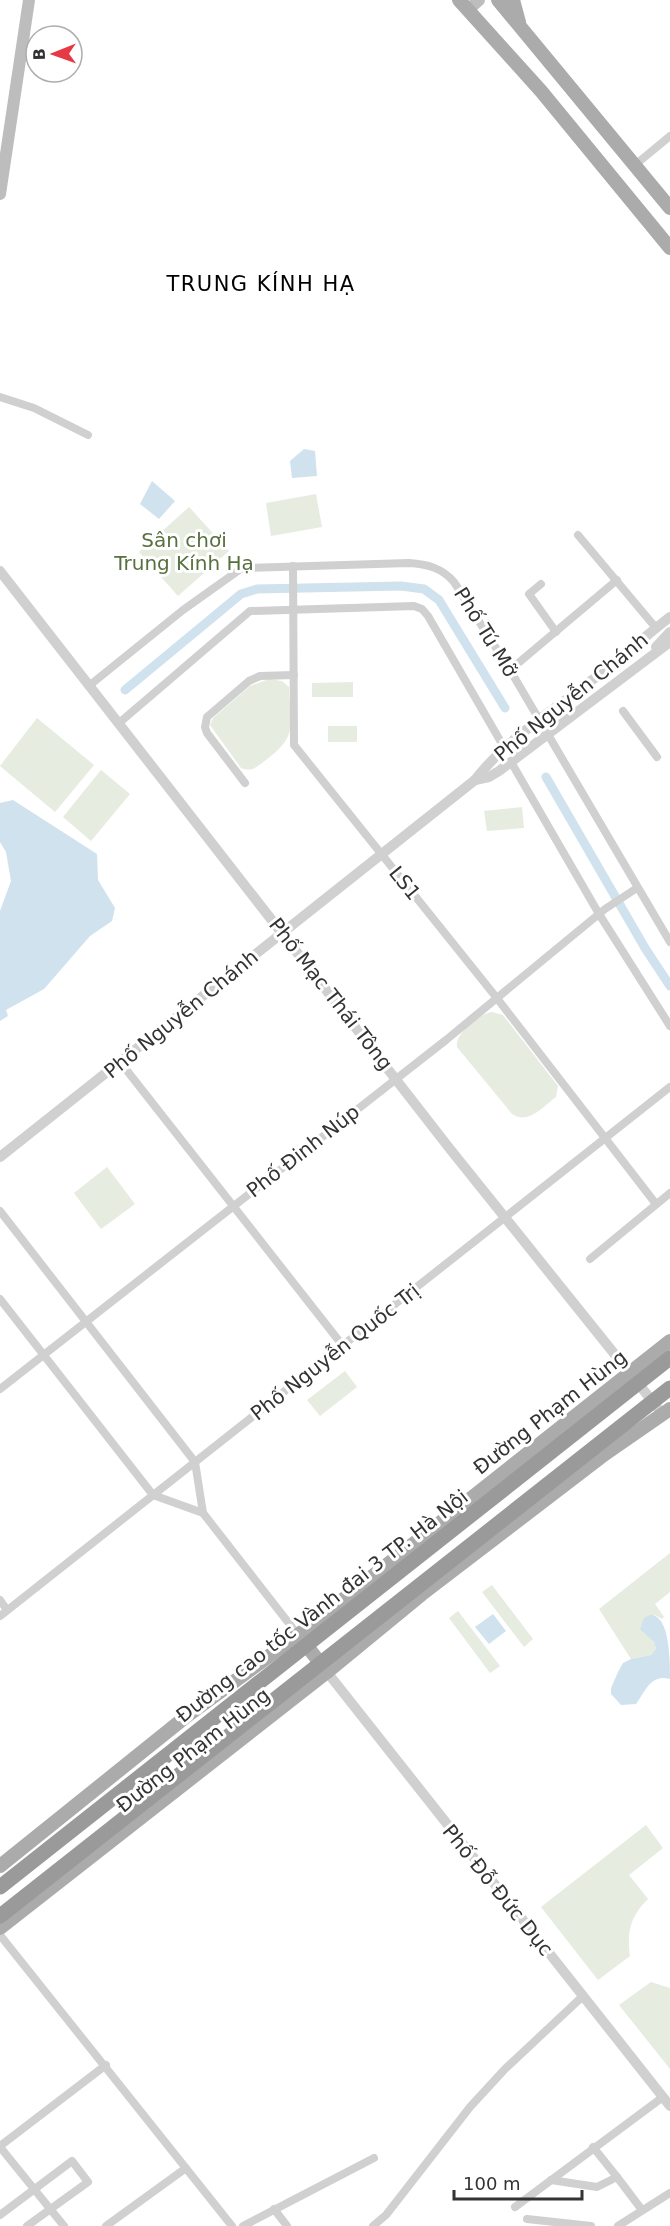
<svg xmlns="http://www.w3.org/2000/svg" width="670" height="2226" font-family="'DejaVu Sans',sans-serif">
  <style>
    .green { fill: #e6ecdf }
    .water { fill: #cfe2ee }
    .lines { fill: none; stroke-linecap: round; stroke-linejoin: round }
    .canal { stroke: #cfe2ee; stroke-width: 9 }
    .minor { stroke: #d0d0d0; stroke-width: 8 }
    .tertiary { stroke: #d0d0d0; stroke-width: 10 }
    .secondary { stroke: #bdbdbd; stroke-width: 12 }
    .primary { stroke: #ababab; stroke-width: 14 }
    .motorway-bridge { stroke: #9a9a9a; stroke-width: 15 }
    .labels { text-anchor: middle; stroke-width: 6; stroke-linejoin: round; paint-order: stroke }
    .park-label { font-size: 20px; fill: #56703f; stroke: #fff }
    .street-label { font-size: 20px; fill: #333; stroke: #fff }
    .neighbourhood-label { font-size: 21px; letter-spacing: 1.5px; fill: #000; stroke: #fff }
  </style>
  <rect width="100%" height="100%" fill="#fff"/>
  <!-- green -->
  <g class="green">
    <path d="M316,494L322,527L271,536L266,503Z"/>
    <path d="M189,507L229,551L178,596L139,552Z"/>
    <path d="M269,679L282,681L289,687C290,729 299,736 262,763C255,768 251,772 241,768L210,725L213,718L250,686Z"/>
    <path d="M353,682V697H312V683Z"/>
    <path d="M37,718L94,765L55,812L0,766Z"/>
    <rect x="328" y="726" width="29" height="16"/>
    <path d="M101,770L130,794L91,841L63,817Z"/>
    <path d="M522,807L524,828L487,831L484,811Z"/>
    <path d="M492,1012L503,1015L558,1086L556,1097C542,1107 529,1125 512,1114L457,1047C455,1033 479,1014 492,1012Z"/>
    <path d="M107,1167L135,1204L101,1229L74,1193Z"/>
    <path d="M345,1371L357,1387L320,1416L307,1400Z"/>
    <path d="M670,1553V1592L655,1604L664,1617L662,1619L655,1615L641,1629L654,1642L656,1649L651,1655L631,1659L599,1609Z"/>
    <path d="M492,1585L533,1639L524,1647L482,1592Z"/>
    <path d="M458,1611L500,1666L490,1673L449,1618Z"/>
    <path d="M646,1825L663,1848L629,1875L648,1899C630,1917 627,1931 630,1956L598,1980L541,1907Z"/>
    <path d="M651,1982L670,1988V2069L619,2005Z"/>
  </g>
  <!-- water -->
  <g class="water">
    <path d="M304,449L315,451L317,476L292,478L290,461Z"/>
    <path d="M152,481L175,501L159,519L140,504Z"/>
    <path d="M13,800L97,854L98,880L115,908L112,921L90,936L44,989L6,1010L8,1016L0,1021V911L11,881L6,852L0,842V803Z"/>
    <path d="M493,1614L506,1631L489,1644L475,1627Z"/>
    <path d="M650,1615C670,1614 670,1661 670,1679C650,1674 646,1691 636,1704L621,1705L611,1694V1688L618,1672L623,1663L631,1659L651,1655L656,1649L654,1642L640,1629L644,1618Z"/>
  </g>
  <g class="lines">
    <!-- canal -->
    <g class="canal">
      <path d="M125,690L241,594L257,589L401,586L424,589L439,600L505,708"/>
      <path d="M546,777L645,948L670,986"/>
    </g>
    <!-- minor -->
    <g class="minor">
      <path d="M635,165L670,136"/>
      <path d="M0,397L34,408L88,435"/>
      <path d="M578,535L656,628"/>
      <path d="M293,566L294,745L496,997L656,1204"/>
      <path d="M541,584L529,594L556,632"/>
      <path d="M510,670L617,580"/>
      <path d="M90,685L183,610L242,568L409,563C427,564 442,568 454,582L510,670L670,942"/>
      <path d="M623,711L657,757"/>
      <path d="M119,723L250,611L414,606L422,609L428,616L505,749"/>
      <path d="M511,762L599,914L670,1026"/>
      <path d="M245,783L207,733L205,727L207,717L249,681L260,676L294,675"/>
      <path d="M121,1063L343,1346"/>
      <path d="M0,1211L195,1462L203,1513L298,1635"/>
      <path d="M590,1259L670,1193"/>
      <path d="M0,1299L153,1495L203,1513"/>
      <path d="M0,1389L446,1040L605,909L637,888"/>
      <path d="M0,1600L7,1610"/>
      <path d="M0,1616L670,1087"/>
      <path d="M0,1935L232,2226"/>
      <path d="M0,2146L106,2065"/>
      <path d="M0,2147L64,2226"/>
      <path d="M617,2177L642,2210"/>
      <path d="M551,2180L597,2187L617,2177L593,2147"/>
      <path d="M515,2207L663,2097"/>
      <path d="M274,2209L287,2226"/>
      <path d="M0,2215L72,2161L88,2182L27,2226"/>
      <path d="M527,2219L591,2226"/>
      <path d="M106,2226L186,2168"/>
      <path d="M243,2226L374,2158"/>
      <path d="M373,2226L386,2215L470,2107L505,2069L583,1996"/>
      <path d="M618,2226L670,2193"/>
    </g>
    <!-- tertiary -->
    <g class="tertiary">
      <path d="M0,571L450,1149L657,1407"/>
      <path d="M656,647L670,632"/>
      <path d="M475,780L489,777L499,771L670,642"/>
      <path d="M0,1157L475,780C504,742 549,713 587,684C616,662 642,639 670,617"/>
      <path d="M327,1672L670,2106"/>
    </g>
    <!-- secondary -->
    <g class="secondary">
      <path d="M468,10L479,0"/>
      <path d="M0,194L29,0"/>
    </g>
    <!-- primary -->
    <g class="primary">
      <path d="M459,0L541,91L670,248"/>
      <path d="M498,0L670,208"/>
      <path d="M513,0L519,22"/>
      <path d="M300,1637L327,1672"/>
      <path d="M0,1866L188,1715L298,1635L670,1341"/>
      <path d="M0,1928L327,1672L422,1594L605,1454L670,1409"/>
    </g>
    <!-- motorway-bridge -->
    <g class="motorway-bridge">
      <path d="M0,1887L670,1358"/>
      <path d="M0,1916L670,1388"/>
    </g>
  </g>
  <g class="labels">
    <!-- park labels -->
    <g class="park-label">
      <text x="184" y="547">Sân chơi<tspan x="184" dy="23">Trung Kính Hạ</tspan></text>
    </g>
    <!-- street labels -->
    <g class="street-label">
      <text transform="translate(486 632) rotate(58)" y="7">Phố Tú Mỡ</text>
      <text transform="translate(571 697) rotate(-39)" y="7">Phố Nguyễn Chánh</text>
      <text transform="translate(405 883) rotate(51)" y="7">LS1</text>
      <text transform="translate(331 994) rotate(52)" y="7">Phố Mạc Thái Tông</text>
      <text transform="translate(181 1014) rotate(-39)" y="7">Phố Nguyễn Chánh</text>
      <text transform="translate(303 1151) rotate(-38)" y="7">Phố Đinh Núp</text>
      <text transform="translate(335 1352) rotate(-38)" y="7">Phố Nguyễn Quốc Trị</text>
      <text transform="translate(550 1412) rotate(-38)" y="7">Đường Phạm Hùng</text>
      <text transform="translate(322 1606) rotate(-38)" y="7">Đường cao tốc Vành đai 3 TP. Hà Nội</text>
      <text transform="translate(193 1750) rotate(-38)" y="7">Đường Phạm Hùng</text>
      <text transform="translate(498 1890) rotate(51)" y="7">Phố Đỗ Đức Dục</text>
    </g>
    <!-- neighbourhood labels -->
    <g class="neighbourhood-label">
      <text x="261" y="291">TRUNG KÍNH HẠ</text>
    </g>
  </g>
  <!-- north arrow -->
  <g transform="translate(54 54) rotate(269)"><circle r="28" fill="#ffffff" stroke="#adadad" stroke-width="1.5"/>
  <path d="M0-4.5L10 22L0 15L-10 22Z" fill="#e63946"/>
  <text y="-9" font-size="16" font-weight="bold" text-anchor="middle" fill="#333333">B</text>
  </g>
  <!-- scale -->
  <path d="M454 2190v9h128v-9" fill="none" stroke="#333333" stroke-width="3"/>
  <text x="463" y="2190" font-size="18" fill="#333333" stroke="#ffffff" stroke-width="4.5" paint-order="stroke">100 m</text>
</svg>
